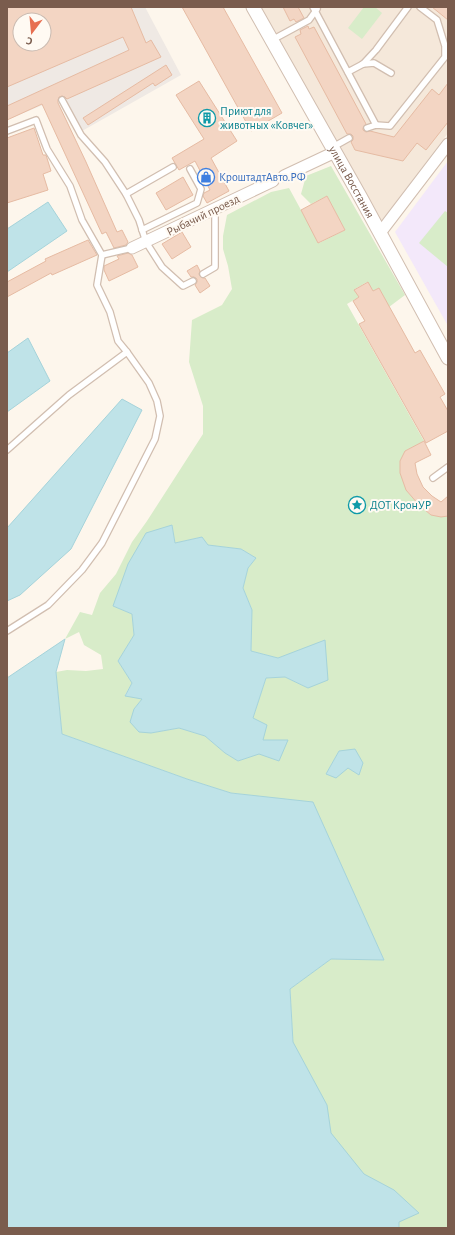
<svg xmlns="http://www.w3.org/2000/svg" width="455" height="1235" font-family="'Alegreya Sans',sans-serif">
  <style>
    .residential { fill: #f5e8da }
    .industrial { fill: #efe9e4; fill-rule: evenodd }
    .education { fill: #f3e8fa }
    .green { fill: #d8ecc9; fill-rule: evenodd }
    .water { fill: #bfe3e8; stroke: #a5d3da }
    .building { fill: #f3d5c3; stroke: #e6bba3; fill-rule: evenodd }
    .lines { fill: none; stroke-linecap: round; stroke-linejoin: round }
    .service-casing { stroke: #d1beb0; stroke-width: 8 }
    .minor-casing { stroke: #d1beb0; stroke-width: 13 }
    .tertiary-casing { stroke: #d1beb0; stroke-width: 15 }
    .service { stroke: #fff; stroke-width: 5.5 }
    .minor { stroke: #fff; stroke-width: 11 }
    .tertiary { stroke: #fff; stroke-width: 13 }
    .labels { text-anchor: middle; stroke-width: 4; stroke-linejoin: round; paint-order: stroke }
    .culture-label { font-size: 12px; fill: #0d838f; stroke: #fffaf3; text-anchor: start }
    .shop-label { font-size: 12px; fill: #366cbe; stroke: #fffaf3; text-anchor: start }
    .street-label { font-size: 12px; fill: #7a5c4d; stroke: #fffaf3 }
  </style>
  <rect width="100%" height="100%" fill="#fdf6ec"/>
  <!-- residential -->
  <path class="residential" d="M258,7H448V133L380,223Z"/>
  <!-- industrial -->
  <path class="industrial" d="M7,7H145L181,75L82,131L62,97L7,120ZM20,20H44V44H20Z"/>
  <!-- education -->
  <path class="education" d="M448,161V326L395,232Z"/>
  <!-- green -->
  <g class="green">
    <path d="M364,7H375L382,13L362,39L348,28Z"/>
    <path d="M331,166L405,295L389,307L379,288L373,291L367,282L355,289L359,297L347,304L424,441L405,451L406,490L419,505L431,515L448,516V1228H7V1066L293,1042L290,989L331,959L384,960L313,803L231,793L187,779L62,734L56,672L67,670L86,671L103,669L101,655L84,645L79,632L65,639L80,612L92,615L100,593L116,574L132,542L147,521L203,434V406L189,362L192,320L222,305L232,289L228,266L223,249V236L227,215L271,192L289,188L319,243L345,230L327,196L311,204L301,194L306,176ZM172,525L175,543L202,537L207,545L241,549L255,558L248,568L243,588L252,610L251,651L278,658L297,652L308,688L285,677L266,678L253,718L263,740L279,761L259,753L238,761L225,753L205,736L179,728L151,733L134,709L142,699L125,695L132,683L118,661L134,635L132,614L113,606ZM339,751L359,775L348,768L326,774Z"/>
    <path d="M445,211L448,213V267L419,243Z"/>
  </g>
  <!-- water -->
  <g class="water">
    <path d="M48,202L67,231L7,272V229Z"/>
    <path d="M28,338L50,381L7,412V353Z"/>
    <path d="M122,399L142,410L71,549L20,595L7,601V528Z"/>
    <path d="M172,525L175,543L202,537L208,545L241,549L256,558L248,568L243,588L252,610L251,651L278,658L325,640L328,680L308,688L285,677L266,678L253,718L267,725L263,740H288L279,761L259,754L238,761L225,753L205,736L179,728L151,733L139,732L130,722L134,709L142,699L125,696L132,683L118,661L134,635L132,614L113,606L128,564L146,533Z"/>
    <path d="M65,639L56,672L62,734L187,779L231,793L313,802L384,960L331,959L290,989L293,1042L327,1105L331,1133L364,1174L394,1190L419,1213L399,1222V1228H7V678Z"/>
    <path d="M355,749L363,763L359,775L348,768L336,778L326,774L339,751Z"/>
  </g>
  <!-- building -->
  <g class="building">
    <path d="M7,7H131L146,43L151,40L161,57L67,99L65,97L62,96L59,97L58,100V103L86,162L117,232L122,230L128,242L126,245L114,248L106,232L102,234L42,104L7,120V106L129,50L123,37L7,87ZM20,20H44V44H20Z"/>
    <path d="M182,7H223L282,113L251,131Z"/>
    <path d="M283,7H298L304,18L296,22L294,19L290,21Z"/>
    <path d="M432,7H448V20Z"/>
    <path d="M308,26L309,29L314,27L366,124L363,128V130L366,132L370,131L394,137L432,89L439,95L448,83V122L426,150L417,143L403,161L355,150L351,142L353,140V136L351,134H347L295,37L301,34L300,30Z"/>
    <path d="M166,65L172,75L155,86L153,83L88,125L83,118Z"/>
    <path d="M199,81L237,141L211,158L229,191L207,203L203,196L204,193L210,190L195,161L179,170L172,158L204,139L176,95Z"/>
    <path d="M34,128L43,155H46L51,171L43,174L48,190L7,203V138Z"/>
    <path d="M183,177L193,195L166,210L156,193Z"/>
    <path d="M327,196L345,230L318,243L301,210Z"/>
    <path d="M182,232L191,247L172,259L162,244Z"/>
    <path d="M88,240L97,255L52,275L51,273L7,297V282L46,261L45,259Z"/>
    <path d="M128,253L132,255L138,267L109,281L104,270V266L119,259L117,256Z"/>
    <path d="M197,265L200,271L199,274L200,276L203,278H205L210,286L200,293L195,285L197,282V279L194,277H191L187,271Z"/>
    <path d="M368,282L373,291L379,288L415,353L420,350L445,394L440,397L448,411V431L426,443L359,324L365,321L353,301L359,297L354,290Z"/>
    <path d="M424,441L431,455L415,463L417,474L423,487L432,496L441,502L448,496V516L441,517L431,515L419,505L406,490L400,473V461L405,451Z"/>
  </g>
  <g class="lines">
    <!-- service casing -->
    <g class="service-casing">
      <g id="service">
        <path d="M313,7L376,125"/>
        <path d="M272,40L309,20L317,9"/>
        <path d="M363,64L374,63L391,73"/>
        <path d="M348,72L363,64L376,50L408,7"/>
        <path d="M62,100L81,135L105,162L126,194L139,220L146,242L162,267L183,286L193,281"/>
        <path d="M367,128L376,125L390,126L445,57V46L437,20L420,7"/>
        <path d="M7,131L36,120L47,149L70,186L82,220L102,255L97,285L110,312L118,341L127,352"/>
        <path d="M333,147L349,138"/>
        <path d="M126,194L173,167"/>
        <path d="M142,230L197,203L201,189L190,169"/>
        <path d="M102,255L132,248"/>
        <path d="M203,274L215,267V209"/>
        <path d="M7,450L69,395L127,352L149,383L157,401L160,416L155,439L102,543L82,570L48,605L7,631"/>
        <path d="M433,478L448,467"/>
      </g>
    </g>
    <!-- minor casing -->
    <g class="minor-casing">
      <g id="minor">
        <path d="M284,176L335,152"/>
        <path d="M380,233L448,144"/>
        <path d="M132,248L273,181"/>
      </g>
    </g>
    <!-- tertiary casing -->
    <g class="tertiary-casing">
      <g id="tertiary">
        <path id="s1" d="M253,7L361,198L448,358"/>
      </g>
    </g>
    <!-- service -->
    <use href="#service" class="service"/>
    <!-- minor -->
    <use href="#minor" class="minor"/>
    <!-- tertiary -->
    <use href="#tertiary" class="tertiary"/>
  </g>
  <!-- icons -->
  <defs>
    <g id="building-ring" transform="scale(0.9)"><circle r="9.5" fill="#fffaf3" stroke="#0f9aa8" stroke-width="1.5"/><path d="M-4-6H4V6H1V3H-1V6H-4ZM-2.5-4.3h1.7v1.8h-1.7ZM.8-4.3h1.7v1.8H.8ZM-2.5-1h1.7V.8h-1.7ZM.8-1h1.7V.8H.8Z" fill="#0f9aa8"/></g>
    <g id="shop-ring" transform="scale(0.9)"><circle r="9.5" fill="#fffaf3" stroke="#3f7fe0" stroke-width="1.5"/><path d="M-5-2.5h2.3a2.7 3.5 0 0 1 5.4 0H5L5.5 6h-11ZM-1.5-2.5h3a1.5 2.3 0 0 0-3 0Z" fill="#3f7fe0"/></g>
    <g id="sight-ring" transform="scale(0.9)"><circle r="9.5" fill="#fffaf3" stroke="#0f9aa8" stroke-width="1.5"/><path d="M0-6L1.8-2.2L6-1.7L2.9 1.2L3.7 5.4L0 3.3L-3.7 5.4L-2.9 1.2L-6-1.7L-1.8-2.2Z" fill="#0f9aa8"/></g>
  </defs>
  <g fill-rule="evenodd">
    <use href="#building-ring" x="207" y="118"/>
    <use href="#shop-ring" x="206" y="177"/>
    <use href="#sight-ring" x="357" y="505"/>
  </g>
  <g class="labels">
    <!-- culture labels -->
    <g class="culture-label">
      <text x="220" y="115">Приют для<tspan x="220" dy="14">животных «Ковчег»</tspan></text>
      <text x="370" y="509">ДОТ КронУР</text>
    </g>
    <!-- shop labels -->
    <g class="shop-label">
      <text x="219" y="181">КроштадтАвто.РФ</text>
    </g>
    <!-- street labels -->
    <g class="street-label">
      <text dy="4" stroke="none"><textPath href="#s1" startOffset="201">улица Восстания</textPath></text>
      <text transform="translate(203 215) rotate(-26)" y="4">Рыбачий проезд</text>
    </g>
  </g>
  <!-- border -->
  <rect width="455" height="1235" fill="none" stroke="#7a5c4d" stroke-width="16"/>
  <!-- north arrow -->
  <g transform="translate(32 32) rotate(196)"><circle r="19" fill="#fffaf3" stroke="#cabbb1"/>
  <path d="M0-3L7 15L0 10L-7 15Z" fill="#e76f51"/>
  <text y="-6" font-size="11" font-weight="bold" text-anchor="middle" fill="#7a5c4d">С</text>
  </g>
</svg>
